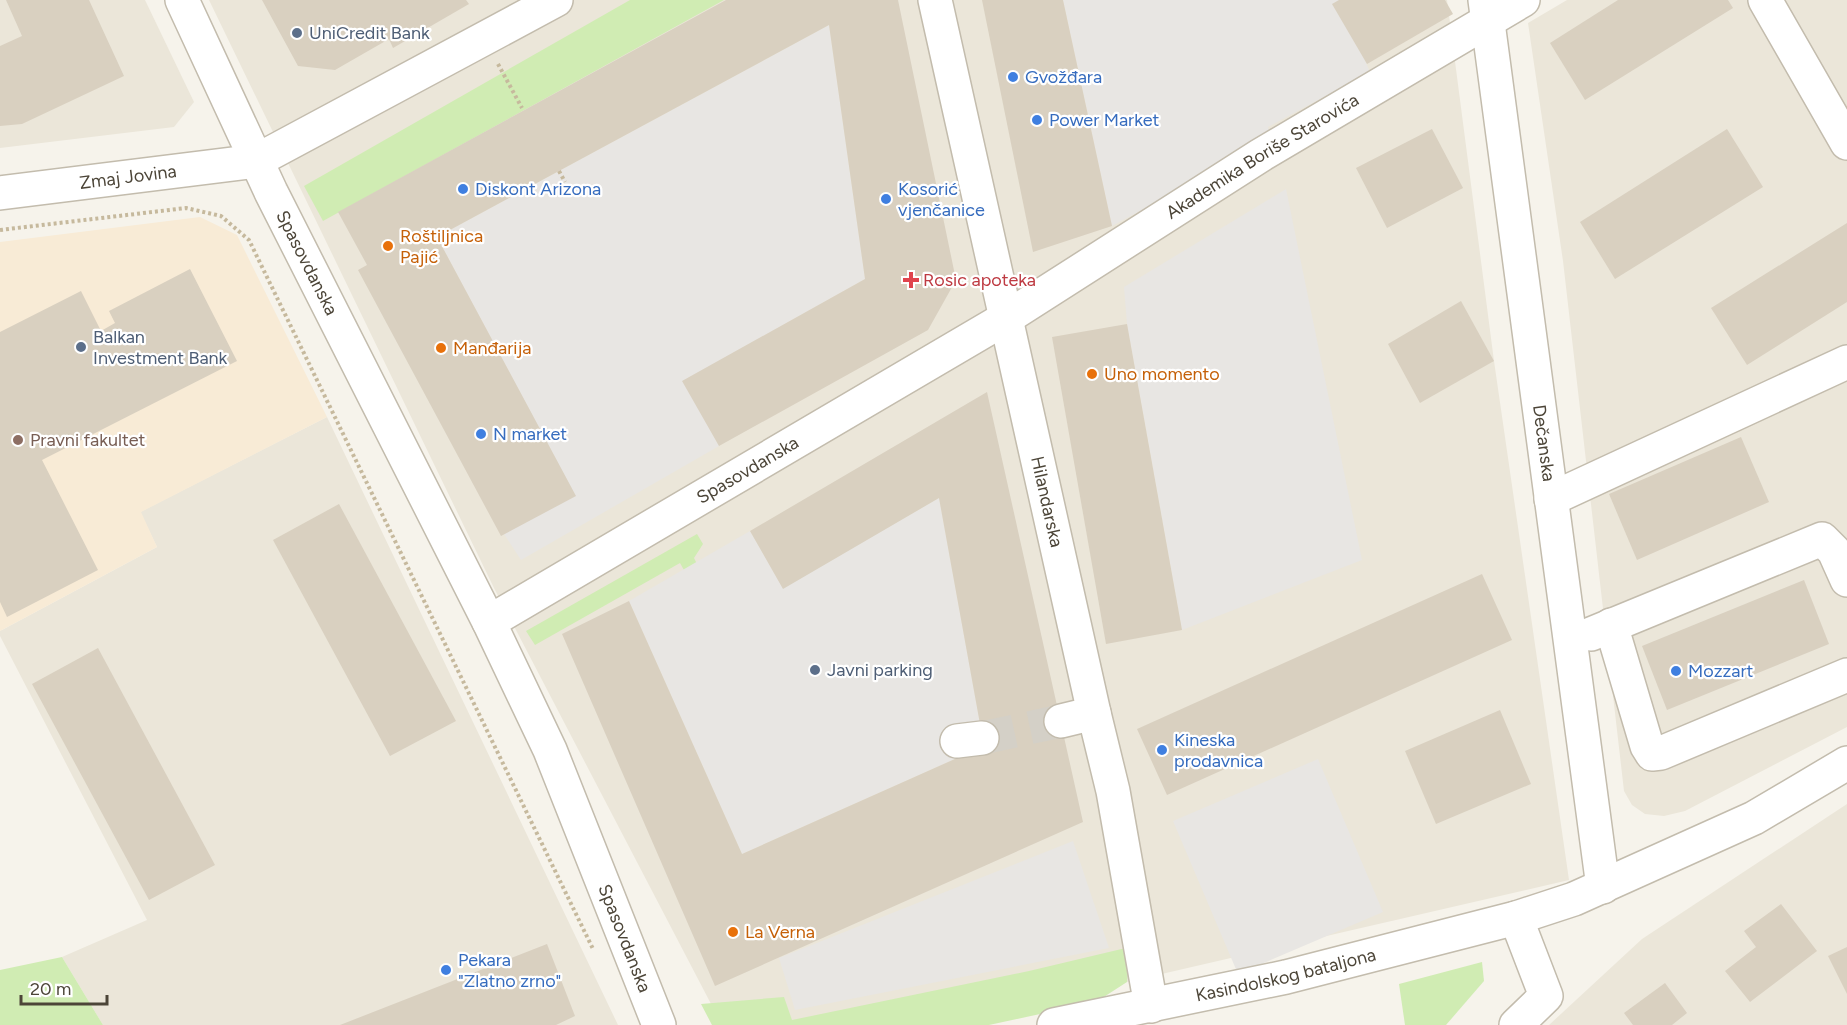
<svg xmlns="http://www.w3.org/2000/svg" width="1847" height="1025" font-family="Figtree,sans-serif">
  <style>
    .residential { fill: #ebe6d9 }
    .commercial { fill: #f8ebd6 }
    .green { fill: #d0ecb3 }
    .parking { fill: #e8e6e3 }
    .building { fill: #d9d0c0 }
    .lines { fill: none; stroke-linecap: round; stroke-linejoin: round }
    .minor-tunnel { stroke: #d4d0c7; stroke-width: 33; stroke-dasharray: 33 16; stroke-linecap: butt }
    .minor-casing { stroke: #c3bcad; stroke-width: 36 }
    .path { stroke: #c6b99d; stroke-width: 4; stroke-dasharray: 3 3; stroke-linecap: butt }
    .minor { stroke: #fff; stroke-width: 33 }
    .service-dot { fill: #5c6f8a; stroke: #fff; stroke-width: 2 }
    .shop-dot { fill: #3f7fe0; stroke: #fff; stroke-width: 2 }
    .food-dot { fill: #e8710a; stroke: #fff; stroke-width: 2 }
    .health-dot { fill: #e0444e; stroke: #fff; stroke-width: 2 }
    .education-dot { fill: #8d6e63; stroke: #fff; stroke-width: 2 }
    .labels { text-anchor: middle; stroke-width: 4.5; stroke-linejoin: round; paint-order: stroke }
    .service-label { font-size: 18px; fill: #4e5e75; stroke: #fff; text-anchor: start }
    .shop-label { font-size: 18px; fill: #366cbe; stroke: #fff; text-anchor: start }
    .street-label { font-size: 18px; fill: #4c4538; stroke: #fff }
    .food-label { font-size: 18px; fill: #c56008; stroke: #fff; text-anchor: start }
    .health-label { font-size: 18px; fill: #be3a42; stroke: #fff; text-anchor: start }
    .education-label { font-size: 18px; fill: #785e54; stroke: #fff; text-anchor: start }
  </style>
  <rect width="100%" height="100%" fill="#f6f3eb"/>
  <!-- residential -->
  <g class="residential">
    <path d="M0,0H145L194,102L174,127L0,148Z"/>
    <path d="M209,0H1447L1494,361L1569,880L1127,982L883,1025H722L494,588Z"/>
    <path d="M1567,0H1847V727L1685,811L1664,816L1645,814L1632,805L1624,791L1563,261L1528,23Z"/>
    <path d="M327,417L618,1025H103L62,957L147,920L0,636V631L157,547L140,512Z"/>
    <path d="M1847,804V1025H1549L1642,939Z"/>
  </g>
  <!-- commercial -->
  <path class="commercial" d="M200,217L237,235L327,417L141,512L157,547L0,631V242Z"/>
  <!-- green -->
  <g class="green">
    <path d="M630,0H724L323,221L304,186Z"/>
    <path d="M697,534L703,544L694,558L733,636L737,664L680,563L535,645L526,631Z"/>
    <path d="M1130,947L1127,982L1096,1002L989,1025H712L701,1004L784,997L792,1020L1029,971Z"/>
    <path d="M62,957L103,1025H0V970Z"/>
    <path d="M1482,962L1484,981L1446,1025H1405L1399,984Z"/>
  </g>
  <!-- parking -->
  <g class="parking">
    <path d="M1063,0H1339L1370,72L1268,127L1272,140L1112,226Z"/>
    <path d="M829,25L865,279L683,381L719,446L521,560L504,534L575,495L437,237Z"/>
    <path d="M1286,189L1362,560L1182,630L1127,324L1124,287Z"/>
    <path d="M939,498L984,746L742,854L629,601L750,531L783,588Z"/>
    <path d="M1318,759L1383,912L1238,974L1173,821Z"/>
    <path d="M1073,841L1109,948L795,1010L779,958Z"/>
  </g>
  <!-- building -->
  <g class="building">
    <path d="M6,0H89L124,76L22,124L0,126V46L22,36Z"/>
    <path d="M262,0H466L469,4L393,48L389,39L335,70L298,66Z"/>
    <path d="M726,0H898L956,280L928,330L719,446L682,381L865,279L829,25L437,237L576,496L501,536L358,270L367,265L338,212Z"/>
    <path d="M982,0H1063L1112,226L1033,252Z"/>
    <path d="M1339,0H1445L1453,14L1367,64L1332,4Z"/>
    <path d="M1618,0H1728L1733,8L1585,100L1550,43Z"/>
    <path d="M1432,129L1463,188L1387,228L1356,168Z"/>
    <path d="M1727,129L1763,187L1615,279L1580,222Z"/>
    <path d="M1847,223V302L1747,365L1711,308Z"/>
    <path d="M190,269L237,361L42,460L98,570L7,617L0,602V332L81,291L101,331L115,323L109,311Z"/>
    <path d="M1461,301L1494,361L1420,403L1388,344Z"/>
    <path d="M1127,324L1182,630L1106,644L1052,337Z"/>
    <path d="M987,392L1083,822L715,986L562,634L629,601L742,854L984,746L939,498L783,589L750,531Z"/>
    <path d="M1741,437L1769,502L1637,560L1609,494Z"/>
    <path d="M339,504L456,721L390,756L273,540Z"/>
    <path d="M1482,574L1512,640L1167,795L1137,729Z"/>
    <path d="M1804,580L1829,644L1667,710L1642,646Z"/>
    <path d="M98,648L215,865L149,900L32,684Z"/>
    <path d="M1500,710L1531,784L1436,824L1405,751Z"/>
    <path d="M1781,904L1817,951L1750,1002L1725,971L1756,947L1744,931Z"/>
    <path d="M547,944L575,1016L556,1025H340Z"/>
    <path d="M1847,947V994L1828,956Z"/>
    <path d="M1665,983L1687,1013L1672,1025H1633L1624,1013Z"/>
  </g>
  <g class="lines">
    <!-- minor-tunnel -->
    <path class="minor-tunnel" d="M982,738L1061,721"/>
    <!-- minor casing -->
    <g class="minor-casing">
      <g id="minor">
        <path id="s1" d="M182,0L271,192L489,622L550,750L659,1025"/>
        <path id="s2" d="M935,0L1094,713L1113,791L1151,1006"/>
        <path id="s3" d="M1485,0L1603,887"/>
        <path d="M1765,0L1847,143"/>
        <path id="s4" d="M0,193L256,161L556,0"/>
        <path d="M1551,499L1847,362"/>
        <path id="s5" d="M489,622L1006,318L1261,155L1523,0"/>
        <path d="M1611,625L1647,746L1652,754L1661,753L1847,675"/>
        <path d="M1591,634L1822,539L1834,551L1847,580"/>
        <path d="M1061,721L1094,713"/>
        <path d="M957,741L982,738"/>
        <path id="s6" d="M1054,1025L1286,977L1516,918L1574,899L1754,818L1847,763"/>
        <path d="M1516,1025L1546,996L1516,918"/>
      </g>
    </g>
    <!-- path -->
    <g class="path">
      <path d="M498,64L522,108"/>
      <path d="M559,171L565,182"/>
      <path d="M0,230L186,208L221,216L249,240L593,949"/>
    </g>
    <!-- minor -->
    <use href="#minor" class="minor"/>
  </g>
  <!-- markers -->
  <g class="service-dot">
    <circle cx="297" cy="33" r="6"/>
    <circle cx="81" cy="347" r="6"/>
    <circle cx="815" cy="670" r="6"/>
  </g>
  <g class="shop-dot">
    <circle cx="1013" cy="77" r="6"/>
    <circle cx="1037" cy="120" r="6"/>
    <circle cx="463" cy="189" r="6"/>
    <circle cx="886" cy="199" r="6"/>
    <circle cx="481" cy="434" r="6"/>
    <circle cx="1676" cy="671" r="6"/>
    <circle cx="1162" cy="750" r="6"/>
    <circle cx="446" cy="970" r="6"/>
  </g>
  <g class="food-dot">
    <circle cx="388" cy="246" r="6"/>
    <circle cx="441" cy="348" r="6"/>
    <circle cx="1092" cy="374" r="6"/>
    <circle cx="733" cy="932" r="6"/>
  </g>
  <path class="health-dot" d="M908 271h6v6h6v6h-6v6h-6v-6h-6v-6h6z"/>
  <circle class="education-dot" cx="18" cy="440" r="6"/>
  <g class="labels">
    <!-- service labels -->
    <g class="service-label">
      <text x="309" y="39">UniCredit Bank</text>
      <text x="93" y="343">Balkan<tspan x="93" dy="21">Investment Bank</tspan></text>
      <text x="827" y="676">Javni parking</text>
    </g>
    <!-- shop labels -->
    <g class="shop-label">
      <text x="1025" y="83">Gvožđara</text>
      <text x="1049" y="126">Power Market</text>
      <text x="475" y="195">Diskont Arizona</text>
      <text x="898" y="195">Kosorić<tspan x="898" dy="21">vjenčanice</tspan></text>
      <text x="493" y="440">N market</text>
      <text x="1688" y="677">Mozzart</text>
      <text x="1174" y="746">Kineska<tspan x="1174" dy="21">prodavnica</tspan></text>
      <text x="458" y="966">Pekara<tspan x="458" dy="21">"Zlatno zrno"</tspan></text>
    </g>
    <!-- street labels -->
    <g class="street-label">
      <text dy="6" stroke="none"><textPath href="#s5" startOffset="903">Akademika Boriše Starovića</textPath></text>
      <text dy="6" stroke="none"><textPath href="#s4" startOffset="129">Zmaj Jovina</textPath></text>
      <text dy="6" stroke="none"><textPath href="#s1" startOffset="291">Spasovdanska</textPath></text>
      <text dy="6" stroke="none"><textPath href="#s3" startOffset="447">Dečanska</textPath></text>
      <text dy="6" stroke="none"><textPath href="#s5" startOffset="300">Spasovdanska</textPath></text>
      <text dy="6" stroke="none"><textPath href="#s2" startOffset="514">Hilandarska</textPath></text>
      <text dy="6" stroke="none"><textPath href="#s1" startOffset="1038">Spasovdanska</textPath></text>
      <text dy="6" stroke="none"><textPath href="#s6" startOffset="237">Kasindolskog bataljona</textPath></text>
    </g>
    <!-- food labels -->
    <g class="food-label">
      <text x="400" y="242">Roštiljnica<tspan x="400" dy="21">Pajić</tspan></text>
      <text x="453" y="354">Manđarija</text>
      <text x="1104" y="380">Uno momento</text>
      <text x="745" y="938">La Verna</text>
    </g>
    <!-- health labels -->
    <g class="health-label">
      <text x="923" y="286">Rosic apoteka</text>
    </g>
    <!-- education labels -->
    <g class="education-label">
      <text x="30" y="446">Pravni fakultet</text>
    </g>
  </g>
  <!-- scale -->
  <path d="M21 995v9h86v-9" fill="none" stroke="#4c4538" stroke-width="3"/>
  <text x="30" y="995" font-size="18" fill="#4c4538" stroke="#ffffff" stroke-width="4.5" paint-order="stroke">20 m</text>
</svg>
